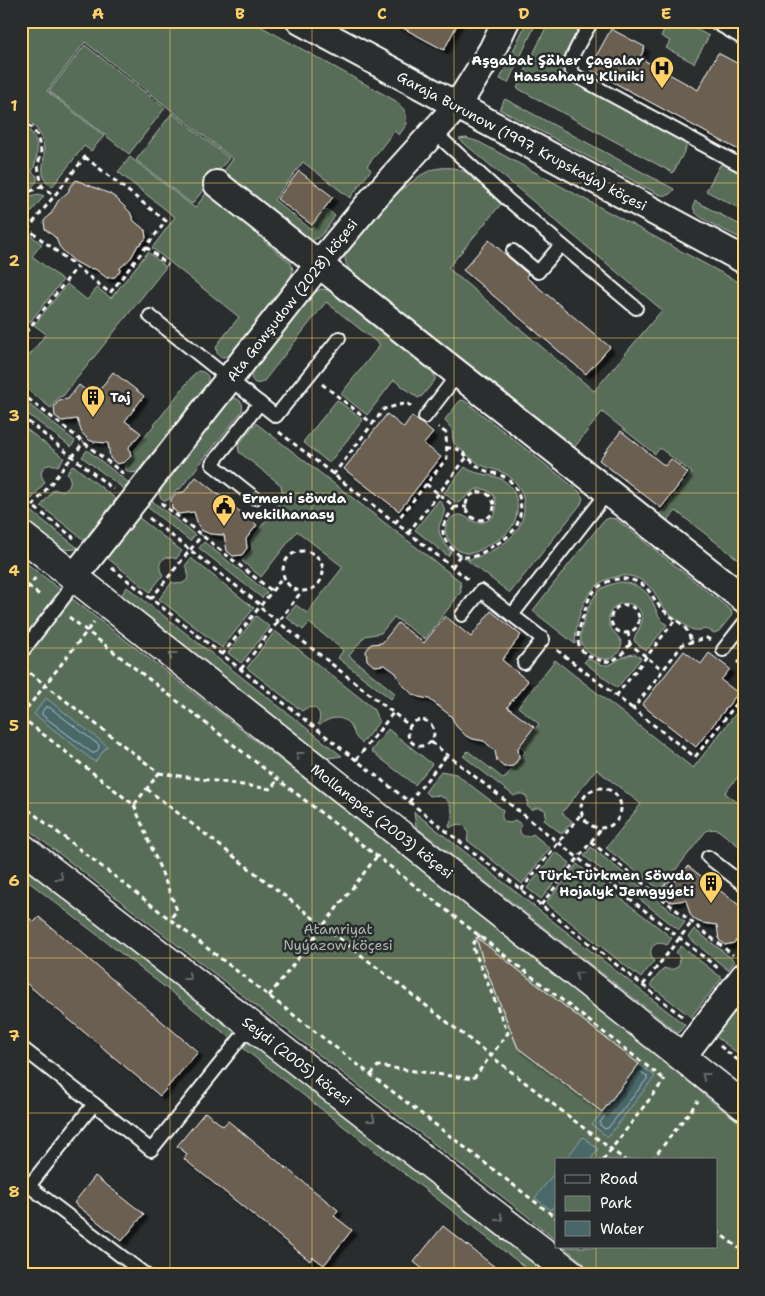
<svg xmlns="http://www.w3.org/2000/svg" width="765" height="1296" font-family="'Shantell Sans',sans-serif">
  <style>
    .green { fill: #586d58; stroke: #acb6ac }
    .water { fill: #49676b; stroke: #92a4a6 }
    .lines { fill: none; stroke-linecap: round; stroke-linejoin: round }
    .shore { stroke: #b6c2c4; stroke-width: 1 }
    .building { fill: #6a5e51; stroke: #fff; filter: url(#shadow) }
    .lane-casing { stroke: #fff; stroke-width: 16 }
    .street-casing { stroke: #fff; stroke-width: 30 }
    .secondary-casing { stroke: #fff; stroke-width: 31 }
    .path { stroke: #fff; stroke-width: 3; stroke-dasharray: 5 4; stroke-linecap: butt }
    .lane { stroke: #2a2d2e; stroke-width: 12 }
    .street { stroke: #2a2d2e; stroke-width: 26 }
    .secondary { stroke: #2a2d2e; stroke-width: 28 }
    .oneway { stroke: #6a6c6d }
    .grid { fill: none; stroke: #ffd166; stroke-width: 1; stroke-opacity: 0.55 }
    .labels { text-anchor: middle; stroke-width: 5; stroke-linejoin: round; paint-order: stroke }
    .poi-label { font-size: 14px; font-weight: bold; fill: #fff; stroke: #2a2d2e; text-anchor: end }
    .street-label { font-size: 14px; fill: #fff; stroke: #2a2d2e }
    .park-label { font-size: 14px; fill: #acb6ac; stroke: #2a2d2e }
    .neatline { fill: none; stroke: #ffd166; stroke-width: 2 }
    .grid-label { font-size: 16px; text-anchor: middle; font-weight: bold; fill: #ffd166 }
  </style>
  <defs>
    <filter id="shadow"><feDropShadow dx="4.5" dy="4.5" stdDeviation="1" flood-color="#0009"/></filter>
  </defs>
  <rect width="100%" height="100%" fill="#2a2d2e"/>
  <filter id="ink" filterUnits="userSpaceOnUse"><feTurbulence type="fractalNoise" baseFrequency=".02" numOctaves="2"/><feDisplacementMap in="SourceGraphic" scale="10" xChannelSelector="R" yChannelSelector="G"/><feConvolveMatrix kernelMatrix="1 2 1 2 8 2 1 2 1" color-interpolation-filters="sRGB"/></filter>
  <g filter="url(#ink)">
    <!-- green -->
    <g class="green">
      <path d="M21,21H251L396,101L405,111L407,124L399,135L394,131L367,166L371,170L350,198L303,162L274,200L311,229L327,209L335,216C329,225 322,238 311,241L222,174L233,159L85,42L47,91L104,136L91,151L84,146L52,187C37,175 45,166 44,151C44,135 34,123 21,116Z"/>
      <path d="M527,21H537L508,83L500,79Z"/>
      <path d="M549,21H586L564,67L565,73L570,78L681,140L686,144V148L673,173L517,88Z"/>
      <path d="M658,21H681L709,36L694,63L666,48L670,41L661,36L666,26Z"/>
      <path d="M85,45L165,108L129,154L49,91Z"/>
      <path d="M505,99L674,189C670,197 664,196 658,194L499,109Z"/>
      <path d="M172,113L229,158L192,204L136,160Z"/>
      <path d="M21,123C40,136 40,153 32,172L37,176V181C33,187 28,190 21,190Z"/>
      <path d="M466,138L479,142L744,285V564L676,511L667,521L660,515L692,473L660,448L655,454L602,412L574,448L354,275C346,266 342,260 348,249C367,226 385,203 409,184C414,181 419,175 425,173C437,166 454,166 466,172L501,204L448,268L594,391L662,310L459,139Z"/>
      <path d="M130,157L195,208L207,192L263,236L264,241L291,263L293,270L290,279L230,355C222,360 214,355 217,345L239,317L152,248L175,217L118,172Z"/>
      <path d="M724,164L744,175V211L706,191L720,165Z"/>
      <path d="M39,194L44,196L21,225V196H29Z"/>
      <path d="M695,201L744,227V240C733,234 702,221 695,212C693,208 693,205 695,201Z"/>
      <path d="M21,228L42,244L32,256L63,280L30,322L21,315Z"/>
      <path d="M148,252L166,267L63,396L59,397L51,408L21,385V366L46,334L34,325L67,284L87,300L97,288L111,298Z"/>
      <path d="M321,289L328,290L434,374L435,377V380L422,396L418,398L394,380L367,415L341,394L380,345L326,302L264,381C256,387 249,381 252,372L314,293Z"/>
      <path d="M198,371C207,372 210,376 207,384L137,472L130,473L126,470L125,466L133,455V452L194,374Z"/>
      <path d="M21,398L75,441L71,447L21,409Z"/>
      <path d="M233,398C241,399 244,404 242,411L180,489H177L168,500H164L160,497L159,490L229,401Z"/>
      <path d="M337,400L363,420L329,463L303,442Z"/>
      <path d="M461,400L465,401L579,491L583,498L581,504L510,593L467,560C493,553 525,537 524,506C524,496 520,486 512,479C503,470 492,470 481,465C473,460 460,450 454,443L453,440L452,429L445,421L446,418L459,402Z"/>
      <path d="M255,424H257L460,581L461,592L425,639L394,617L381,633L365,636L349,656L395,693L391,699L338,658L343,650L309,623L303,630L286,617L296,605L307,613L343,567L297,531L261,577L242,561L252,549L251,540L283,498L281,485L239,452L238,445Z"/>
      <path d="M21,425L64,458L58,466C45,461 36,471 45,482L32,499L21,490Z"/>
      <path d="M87,450L129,483L124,489L82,457Z"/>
      <path d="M73,465L116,499L84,540L41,506L54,489C67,495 75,484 67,473Z"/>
      <path d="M465,467C477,477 495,472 507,483C522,498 520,521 505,535C500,539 494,542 488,545C482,549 475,554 467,553C455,552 446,540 445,529C447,523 451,516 457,515C464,514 469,520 475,522C484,524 494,519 496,510C497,504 496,499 493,495C491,492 487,490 483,489C470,487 467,500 457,503L444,493Z"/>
      <path d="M151,500L195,535L190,541L146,506Z"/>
      <path d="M439,500C451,512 439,517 439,530C440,539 446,545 451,552L448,556L415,530Z"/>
      <path d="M21,503L78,548C73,550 68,550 62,548C52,544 31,525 21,517Z"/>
      <path d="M138,517L182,551L176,559C163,553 155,564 163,575L150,592L106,557Z"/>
      <path d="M609,518L616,519L731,610L732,615L719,631L714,633C703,625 698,634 689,628C681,623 671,616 665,609C657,600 656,590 644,582C635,576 625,574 615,577C585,583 576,617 575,644L534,612L533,611L534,609L603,521Z"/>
      <path d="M204,542L267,592L262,598L199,548Z"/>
      <path d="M191,558L254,608L222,648L159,599L172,582C185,588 193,577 185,566Z"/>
      <path d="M21,559L654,1050L710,1100L744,1126V1275H598L564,1247H716V1160H556V1241L526,1215L21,824Z"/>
      <path d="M620,582C636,583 648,590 654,605C658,614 659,619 667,625L646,651L635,642L634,639C635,633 641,628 642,621C645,598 607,597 609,621C609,631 620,635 622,644C620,649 618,655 613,657C603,664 584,652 581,642C578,630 590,599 599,591C605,585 613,584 620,582Z"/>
      <path d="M127,587L342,756L328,758L121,595Z"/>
      <path d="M256,616L270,627L241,663L228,653Z"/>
      <path d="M275,631L373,708L379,722L362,743C353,736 356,735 351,727C344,714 329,717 320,725L318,724C324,711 313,702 302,711L247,668Z"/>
      <path d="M635,654L641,658L617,688L584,662L588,658C615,675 612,656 635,654Z"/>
      <path d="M555,660L693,768L744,703V769L725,793L744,807V850L718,830C714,829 711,829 706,831L660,890L606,848L641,804L596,769L562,813L572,821L562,834L544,820L546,815L545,810C540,807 537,807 532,810L527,806C530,796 523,791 514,796L463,756L468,751L504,779L525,752L521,748L539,724L518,707Z"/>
      <path d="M388,729L432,764L415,785L371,751Z"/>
      <path d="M441,771L456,774L503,810C500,818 503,823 511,823L515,820L521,824C517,834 524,840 533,834L550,848L522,884L467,840C471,828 461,819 450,828L449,826C457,810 449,792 429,796L425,792Z"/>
      <path d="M414,812L685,1025L678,1033L416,827Z"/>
      <path d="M591,847L685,922L679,930L584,856Z"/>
      <path d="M556,852L570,863L541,899L527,888Z"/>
      <path d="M577,864L672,938L667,945C654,939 646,950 654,961L641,978L546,903Z"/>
      <path d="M21,866L237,1033L232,1039L21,876Z"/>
      <path d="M694,929L735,961L728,970L688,937Z"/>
      <path d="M681,946L722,978L691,1017L650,985L664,968C676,973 685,963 676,952Z"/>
      <path d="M744,998V1058L715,1036Z"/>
      <path d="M249,1042L548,1275H535L244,1049Z"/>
    </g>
    <!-- water -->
    <g class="water">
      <path d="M46,698L107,746L95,762L34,714Z"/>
      <path d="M639,1064L655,1076L608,1137L592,1125Z"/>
      <path d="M583,1137L598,1149L590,1160H565Z"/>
      <path d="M556,1171V1203L551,1210L535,1198Z"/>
    </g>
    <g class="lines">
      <!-- shore -->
      <g class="shore">
        <path d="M46,707H49L99,745V748L95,753H92L42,715V712Z"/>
        <path d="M641,1072L647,1076V1079L608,1128L605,1129L600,1125V1122L639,1073Z"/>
      </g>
    </g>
    <!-- building -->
    <g class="building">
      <path d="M390,21H459L444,50Z"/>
      <path d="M611,29L645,47L640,58L698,90L718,53L744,67V153L589,69Z"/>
      <path d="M299,171L333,197L312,225L277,199Z"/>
      <path d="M76,180L110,194L116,198L130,212L134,221L145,230L146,238L141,244L138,245L131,258L120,268V271L115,277L107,278L95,269L87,268L74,261L64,252L59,246L56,238L45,229L44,221L49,215L51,214L58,201L69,191V188Z"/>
      <path d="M489,240L528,274L526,277L610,347L586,374L463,270Z"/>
      <path d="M113,372L144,396L125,421L141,433L129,447L131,456L125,462L117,464L110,458L108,443L94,442L89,440L82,433L77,419L62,421L55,416L54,407L59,400L68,399L79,385L94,397Z"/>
      <path d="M387,414L404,428L412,416L433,433L424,444L441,457L399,511L344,469Z"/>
      <path d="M621,431L665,466L671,459L688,473L661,508L599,460Z"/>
      <path d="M196,477L257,525L246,539L247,548L242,555L233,556L227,551L224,535L210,534L201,530L198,525L194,512L178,514L172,508L171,499L176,493L184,492Z"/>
      <path d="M491,611L521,635L502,660L528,681L507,707L534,727L518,748L519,758L513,766L504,767L497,761L495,751L484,741L473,739L466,736L456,726L451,716L429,699L419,697L412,694L402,684L396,673L385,665L374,666L367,660L366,651L371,644L382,643L398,623L424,643L445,616L471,637Z"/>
      <path d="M684,651L701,664L709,653L730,669L721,680L738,693L696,747L642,705Z"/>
      <path d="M688,866L744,909V921L738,928L739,937L734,943L725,945L719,940L717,925L702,923L697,921L693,918L690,914L686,900L671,902L664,897L663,888L668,881L677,880Z"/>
      <path d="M21,912L34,922L39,917L198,1052L160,1096L21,979Z"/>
      <path d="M476,937L639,1064L602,1112L518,1048L484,964Z"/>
      <path d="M205,1112L223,1126L228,1121L338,1210L334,1216L352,1230L324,1265L313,1257L310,1261L184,1159L187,1154L177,1146Z"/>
      <path d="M95,1176L144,1214L122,1241L74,1203Z"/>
      <path d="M443,1226L505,1275H430L414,1262Z"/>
    </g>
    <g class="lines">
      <!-- lane casing -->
      <g class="lane-casing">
        <g id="lane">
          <path d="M592,21C587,30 569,58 570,66C570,70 573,73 576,76L744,167"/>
          <path d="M713,21L744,39"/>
          <path d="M433,131L507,199L636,308"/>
          <path d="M513,251L538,272L561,245"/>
          <path d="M150,316L276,416L339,338"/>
          <path d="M425,417L458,374"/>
          <path d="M255,498L212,464L260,403"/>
          <path d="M462,615L481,591L543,639L524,663"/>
          <path d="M512,615L608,492"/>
          <path d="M723,650L744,623"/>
          <path d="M21,653L65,596L74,577"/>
          <path d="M708,857L744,885"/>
          <path d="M21,1047L94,1104"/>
          <path d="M21,1180L146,1275"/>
          <path d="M29,1186L94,1104L151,1150L251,1025"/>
        </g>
      </g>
      <!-- street casing -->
      <g class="street-casing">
        <g id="street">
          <path d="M300,21L744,260"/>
          <path d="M217,184L744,599"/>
          <path d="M74,577L319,264L372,200L457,106L492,50L506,21"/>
          <path d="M682,1057L744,976"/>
        </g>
      </g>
      <!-- secondary casing -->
      <g class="secondary-casing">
        <g id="secondary">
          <path d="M21,535L744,1106"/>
          <path d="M21,847L573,1275"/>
        </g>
      </g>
      <!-- path -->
      <g class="path">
        <path d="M21,120L32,128L37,135L41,151L38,166L42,186L54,196"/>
        <path d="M85,157L166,221L110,293L28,229Z"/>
        <path d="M21,193L29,192L42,186"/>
        <path d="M146,247L168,265"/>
        <path d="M21,325C27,333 28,341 21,349"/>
        <path d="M26,332L77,267"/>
        <path d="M322,384L373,424"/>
        <path d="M21,393L125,475"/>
        <path d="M21,416L113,489"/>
        <path d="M279,432L469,580"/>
        <path d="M446,448C449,448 454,448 457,449C467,454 474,466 484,470C493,474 500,473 509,480C523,493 525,517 512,532C506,539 498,543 491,547C484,552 475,558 466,557C458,556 450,548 446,541C438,527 447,518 455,507"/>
        <path d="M333,475L384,409L407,403L411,406"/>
        <path d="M426,484L455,507H467"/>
        <circle cx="480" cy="506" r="14"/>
        <path d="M21,497L74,538"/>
        <path d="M161,503L272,591"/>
        <path d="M33,506L84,442"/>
        <path d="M149,518L258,603L262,609L410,726"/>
        <path d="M395,523L447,458L446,433L438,427"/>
        <path d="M408,533L467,457"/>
        <circle cx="303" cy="571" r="20"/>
        <path d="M452,567L460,555"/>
        <path d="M112,568L683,1017"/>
        <path d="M21,580L42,597"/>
        <path d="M21,596L36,577"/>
        <path d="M151,599L202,535"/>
        <circle cx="625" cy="619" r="14"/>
        <path d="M69,617L665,1080"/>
        <path d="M628,632L630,644L663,670"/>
        <path d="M710,640L707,638L683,644L633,709L695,757L744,694"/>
        <path d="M630,644C622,655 614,665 599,660C591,658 582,653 579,645C576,636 580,627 582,619C585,612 586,604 590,597C601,579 625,573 643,585C652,592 654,601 662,609C669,616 679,620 685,628C688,631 690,637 691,642"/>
        <path d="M557,650L633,709"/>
        <path d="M222,655L283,577"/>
        <path d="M737,661L744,667"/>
        <path d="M241,669L302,591"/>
        <path d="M616,696L675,620"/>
        <path d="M21,716L94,622"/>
        <path d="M21,717L134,805L159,773L26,670"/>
        <circle cx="421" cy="733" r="13"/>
        <path d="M431,742L719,969"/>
        <path d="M356,760L393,713"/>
        <path d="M159,773L271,789L278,779"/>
        <circle cx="601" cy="808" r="20"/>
        <path d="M147,789L625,1160"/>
        <path d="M409,802L447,755"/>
        <path d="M21,804L556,1218"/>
        <path d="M134,805L177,910L170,919"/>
        <path d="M591,842L733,955"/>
        <path d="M521,890L581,814"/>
        <path d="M541,905L601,829"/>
        <path d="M643,985L692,922"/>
        <path d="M269,996L377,856"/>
        <path d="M720,1046L744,1065"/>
        <path d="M371,1075L378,1066L473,1079L508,1033L472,945L480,935"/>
        <path d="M603,1160L665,1079"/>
        <path d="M652,1160L698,1101"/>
        <path d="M716,1231L744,1252"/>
      </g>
      <!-- lane -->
      <use href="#lane" class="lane"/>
      <!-- street -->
      <use href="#street" class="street"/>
      <!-- secondary -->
      <use href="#secondary" class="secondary"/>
    </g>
    <!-- one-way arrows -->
    <defs><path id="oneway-chevron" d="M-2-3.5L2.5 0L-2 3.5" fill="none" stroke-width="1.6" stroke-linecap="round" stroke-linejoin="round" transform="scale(1.25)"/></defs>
    <g class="oneway">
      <use href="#oneway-chevron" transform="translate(172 655) rotate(-142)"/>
      <use href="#oneway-chevron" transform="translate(299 755) rotate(-142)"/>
      <use href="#oneway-chevron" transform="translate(60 877) rotate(38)"/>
      <use href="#oneway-chevron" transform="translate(578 975) rotate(-142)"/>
      <use href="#oneway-chevron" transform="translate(188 977) rotate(38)"/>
      <use href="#oneway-chevron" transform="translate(705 1076) rotate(-142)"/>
      <use href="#oneway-chevron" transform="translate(372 1119) rotate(38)"/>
      <use href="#oneway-chevron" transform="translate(500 1218) rotate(38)"/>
    </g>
  </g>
  <!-- grid -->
  <path class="grid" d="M170,21V1275M312,21V1275M454,21V1275M596,21V1160M21,183H744M21,338H744M21,493H744M21,648H744M21,803H744M21,958H744M21,1113H744M596,1247V1275"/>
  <!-- icons -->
  <defs>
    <g id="hospital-pin" transform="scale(1.25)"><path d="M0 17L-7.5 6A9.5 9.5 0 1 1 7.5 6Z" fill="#ffd166" stroke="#2a2d2e"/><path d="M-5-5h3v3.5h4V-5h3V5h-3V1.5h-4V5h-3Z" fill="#111"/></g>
    <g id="building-pin" transform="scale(1.25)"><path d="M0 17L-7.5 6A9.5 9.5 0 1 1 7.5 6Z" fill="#ffd166" stroke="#2a2d2e"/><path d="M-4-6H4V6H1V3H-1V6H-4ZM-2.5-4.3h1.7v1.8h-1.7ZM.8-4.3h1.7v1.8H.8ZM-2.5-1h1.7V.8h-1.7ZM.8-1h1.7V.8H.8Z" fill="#111"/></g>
    <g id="civic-pin" transform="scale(1.25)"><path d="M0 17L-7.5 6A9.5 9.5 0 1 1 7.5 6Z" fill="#ffd166" stroke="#2a2d2e"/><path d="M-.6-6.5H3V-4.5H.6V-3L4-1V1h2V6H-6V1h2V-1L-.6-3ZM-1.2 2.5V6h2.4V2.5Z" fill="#111"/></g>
  </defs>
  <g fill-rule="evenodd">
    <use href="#hospital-pin" x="662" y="68"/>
    <use href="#building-pin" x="93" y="397"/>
    <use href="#civic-pin" x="224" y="506"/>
    <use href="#building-pin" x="711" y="883"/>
  </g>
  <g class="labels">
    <!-- poi labels -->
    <g class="poi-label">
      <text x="644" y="65">Aşgabat Şäher Çagalar<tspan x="644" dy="16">Hassahany Kliniki</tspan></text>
      <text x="110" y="402" text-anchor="start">Taj</text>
      <text x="242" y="503" text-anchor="start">Ermeni söwda<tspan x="242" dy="16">wekilhanasy</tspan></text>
      <text x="694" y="880">Türk-Türkmen Söwda<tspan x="694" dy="16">Hojalyk Jemgyýeti</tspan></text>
    </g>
    <!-- street labels -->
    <g class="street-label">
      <text transform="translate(522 141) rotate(28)" y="5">Garaja Burunow (1997, Krupskaýa) köçesi</text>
      <text transform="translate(292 300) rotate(-52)" y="5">Ata Gowşudow (2028) köçesi</text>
      <text transform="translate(382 821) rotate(38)" y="5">Mollanepes (2003) köçesi</text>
      <text transform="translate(297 1061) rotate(38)" y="5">Seýdi (2005) köçesi</text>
    </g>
    <!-- park labels -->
    <g class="park-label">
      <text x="338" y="934">Atamriyat<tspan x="338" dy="16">Nyýazow köçesi</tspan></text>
    </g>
  </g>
  <!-- margin -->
  <rect width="765" height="1296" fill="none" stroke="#2a2d2e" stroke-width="55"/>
  <!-- legend -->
  <rect x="555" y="1158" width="162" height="90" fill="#2a2d2e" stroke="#7f8182"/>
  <rect x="565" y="1175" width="25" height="8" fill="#2a2d2e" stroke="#7f8182"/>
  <text x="600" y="1184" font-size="15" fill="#ffffff">Road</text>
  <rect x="565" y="1196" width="25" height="15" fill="#586d58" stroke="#7f8182"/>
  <text x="600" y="1208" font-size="15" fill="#ffffff">Park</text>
  <rect x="565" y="1221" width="25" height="15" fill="#49676b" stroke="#7f8182"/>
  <text x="600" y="1234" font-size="15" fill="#ffffff">Water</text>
  <rect x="28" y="28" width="710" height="1240" class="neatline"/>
  <g class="grid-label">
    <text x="98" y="19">A</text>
    <text x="240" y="19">B</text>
    <text x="382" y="19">C</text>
    <text x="524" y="19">D</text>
    <text x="666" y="19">E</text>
    <text x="14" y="111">1</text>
    <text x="14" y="266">2</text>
    <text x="14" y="421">3</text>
    <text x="14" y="576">4</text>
    <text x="14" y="731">5</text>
    <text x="14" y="886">6</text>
    <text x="14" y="1041">7</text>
    <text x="14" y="1197">8</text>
  </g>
</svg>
